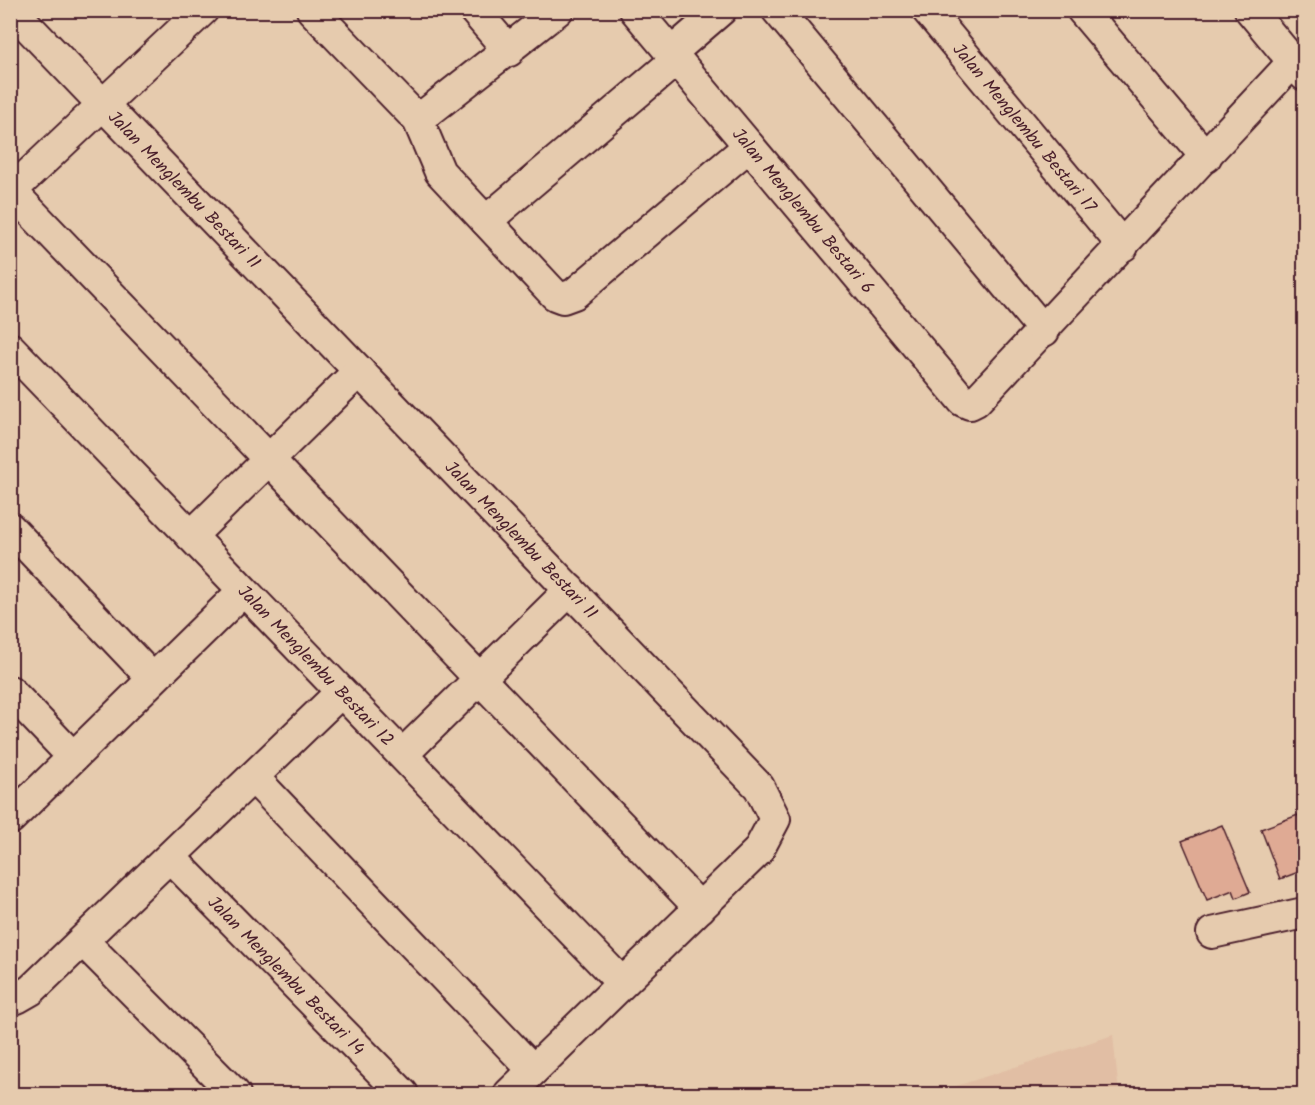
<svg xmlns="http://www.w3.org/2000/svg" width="1315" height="1105" font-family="Kalam,sans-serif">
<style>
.built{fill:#e1bea4}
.building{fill:#dfaa94;stroke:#4a1f2b;stroke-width:1.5}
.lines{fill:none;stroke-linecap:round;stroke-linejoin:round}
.minor-casing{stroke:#4a1f2b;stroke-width:34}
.minor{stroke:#e6cbae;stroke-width:30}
.labels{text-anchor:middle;stroke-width:4.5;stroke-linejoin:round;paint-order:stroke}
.street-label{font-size:18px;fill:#4a1f2b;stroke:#e6cbae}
</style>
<rect width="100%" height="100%" fill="#e6cbae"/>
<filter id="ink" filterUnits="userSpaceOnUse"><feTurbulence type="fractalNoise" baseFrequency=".0167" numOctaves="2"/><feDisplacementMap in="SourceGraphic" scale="12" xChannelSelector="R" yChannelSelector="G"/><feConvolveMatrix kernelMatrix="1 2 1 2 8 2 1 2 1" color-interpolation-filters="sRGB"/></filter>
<g filter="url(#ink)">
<polygon class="built" points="1113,1035 1119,1094 932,1094"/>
<g class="building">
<polygon points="1298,815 1304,831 1304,870 1280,879 1261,829"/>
<polygon points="1222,825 1250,892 1236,898 1233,890 1207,900 1182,841"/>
</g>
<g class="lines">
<defs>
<g id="minor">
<path id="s1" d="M 12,10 L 759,787 L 775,819 L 758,851 L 509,1094"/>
<polyline points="312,10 418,120 440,172 555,295 563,298 574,294 749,146"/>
<polyline points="474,10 509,51"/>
<path id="s2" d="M 635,10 L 963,401 L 970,404 L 976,401 L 1293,62"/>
<polyline points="777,10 1044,331"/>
<path id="s3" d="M 927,10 L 1123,246"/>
<polyline points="1082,10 1206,157"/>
<polyline points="1250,10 1304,75"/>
<polyline points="671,53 721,10"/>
<polyline points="418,120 558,10"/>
<polyline points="11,191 700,908"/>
<polyline points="10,192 203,10"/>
<polyline points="486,221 677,59"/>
<path id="s4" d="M 10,348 L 622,983"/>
<polyline points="10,528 152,678"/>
<polyline points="191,536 359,371"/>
<polyline points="10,691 73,757"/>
<polyline points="403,754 570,590"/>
<polyline points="253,777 533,1070"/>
<polyline points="10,819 243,591"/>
<path id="s5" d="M 170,857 L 403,1094"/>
<polyline points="1212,933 1304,913"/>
<polyline points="83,941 235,1094"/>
<polyline points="10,996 17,998 31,990 340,693"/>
</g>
</defs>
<use href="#minor" class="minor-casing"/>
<use href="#minor" class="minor"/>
</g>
</g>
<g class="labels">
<g class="street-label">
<text dy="6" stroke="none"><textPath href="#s3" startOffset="153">Jalan Menglembu Bestari 17</textPath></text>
<text dy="6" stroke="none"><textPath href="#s1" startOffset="249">Jalan Menglembu Bestari 11</textPath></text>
<text dy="6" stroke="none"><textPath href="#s2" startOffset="262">Jalan Menglembu Bestari 6</textPath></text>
<text dy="6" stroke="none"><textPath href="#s1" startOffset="735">Jalan Menglembu Bestari 11</textPath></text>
<text dy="6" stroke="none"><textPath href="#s4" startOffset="441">Jalan Menglembu Bestari 12</textPath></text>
<text dy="6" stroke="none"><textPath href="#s5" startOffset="166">Jalan Menglembu Bestari 14</textPath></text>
</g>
</g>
<rect width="1315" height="1105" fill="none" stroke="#e6cbae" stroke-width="36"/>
<rect x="18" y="18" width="1279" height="1069" fill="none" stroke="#4a1f2b" stroke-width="2" filter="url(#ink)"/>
</svg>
